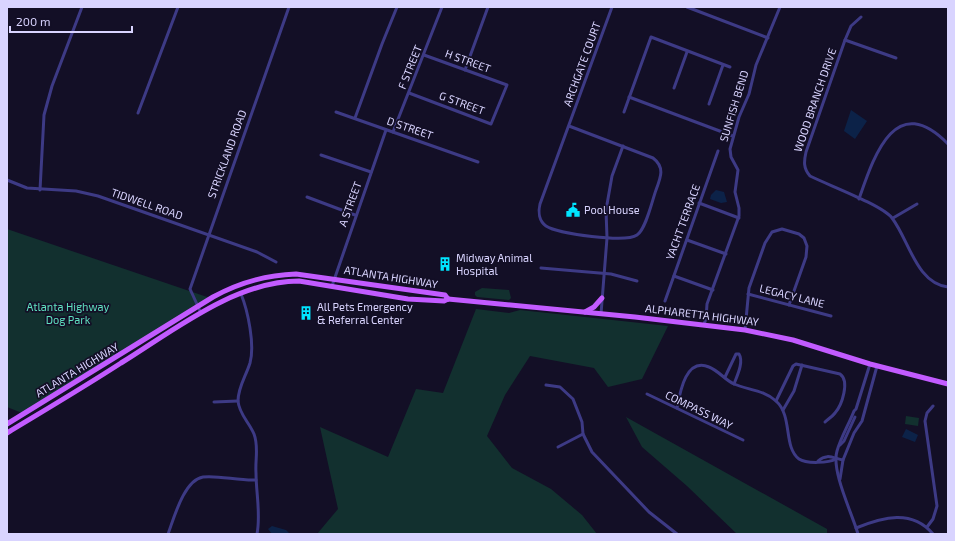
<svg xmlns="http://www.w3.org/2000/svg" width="955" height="541" font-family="'Exo 2',sans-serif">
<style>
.green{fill:#12302f}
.water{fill:#0c2248}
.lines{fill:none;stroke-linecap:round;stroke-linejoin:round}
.street{stroke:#3d3a85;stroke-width:3}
.primary{stroke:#c25bff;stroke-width:5}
.labels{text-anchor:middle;stroke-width:3.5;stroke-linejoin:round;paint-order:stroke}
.street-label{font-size:11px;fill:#d9d4ff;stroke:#130f26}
.poi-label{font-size:11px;fill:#d9d4ff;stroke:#130f26;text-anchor:start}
.park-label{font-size:11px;fill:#5fe0c0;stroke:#130f26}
</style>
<rect width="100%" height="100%" fill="#130f26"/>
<g class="green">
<polygon points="7,229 210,298 22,413 7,407"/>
<polygon points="482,288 509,290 511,298 509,300 477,297 475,295 475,292"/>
<polygon points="476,309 509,313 520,310 668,326 642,379 608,387 594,368 530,356 505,395 487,436 512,468 551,489 582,515 597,534 317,534 338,509 320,427 388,457 416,389 443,393"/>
<polygon points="906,416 919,418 918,426 905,424"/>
<polygon points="626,417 827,529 827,534 737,534 687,486 642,447"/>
</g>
<g class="water">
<polygon points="851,110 867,121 855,139 844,131"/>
<polygon points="716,190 724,192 727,202 721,203 710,199 711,195"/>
<polygon points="906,429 918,435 915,442 902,437"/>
<polygon points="272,526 286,530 290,534 272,534 268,529"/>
</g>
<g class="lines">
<g class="street">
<polyline points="687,7 768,38"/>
<path d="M 861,17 L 851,26 L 845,40 L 806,152 C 804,161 803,168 810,176 C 828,185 882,205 892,218 C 909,240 916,283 948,287"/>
<polyline points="845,40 896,58"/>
<polyline points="465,70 488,7"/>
<polyline points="674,88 687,52"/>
<polyline points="409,93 491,124 507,85 424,55"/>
<polyline points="629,97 733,136"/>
<polyline points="709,104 723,65"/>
<polyline points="336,112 478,162"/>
<polyline points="624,112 651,37 730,67"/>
<polyline points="138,113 178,7"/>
<polyline points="355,118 382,44 397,7"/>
<path d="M 569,126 L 653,158 C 665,167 661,177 656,190 C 652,201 646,229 637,235 C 626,243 558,234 546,226 C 539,221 538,212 540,204 L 612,7"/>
<polyline points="393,132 442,7"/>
<polyline points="321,155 371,172"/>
<polyline points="7,180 27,188 76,191 98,196 257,252 276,262"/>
<polyline points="40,190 44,115 52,86 82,7"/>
<polyline points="307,197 355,215"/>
<path d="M 859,199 C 874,156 895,90 948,144"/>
<polyline points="699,203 739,218"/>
<polyline points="893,218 917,204"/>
<polyline points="687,240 726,254"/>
<polyline points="541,268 611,274 637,281"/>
<polyline points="674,276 713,290"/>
<polyline points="332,286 386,130"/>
<path d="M 241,294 C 248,311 255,345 250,363 C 246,376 238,387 238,401 C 239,414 249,422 254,434 C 259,447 255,459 256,473 C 256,493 261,514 257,534"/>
<polyline points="748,294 831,316"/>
<polyline points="665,301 718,151"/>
<polyline points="201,313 190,289 289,7"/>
<polyline points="601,314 607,238 606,210 612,176 623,146"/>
<polyline points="704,324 706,319 707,304 739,216 739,208 735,192 738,170 731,157 730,149 739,117 749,94 756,65 780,7"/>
<polyline points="745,330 749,288 765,243 772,232 782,229 799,234 804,238 807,246 806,257 789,305"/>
<path d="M 725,377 L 736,354 L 739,354 C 744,362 737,376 734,384"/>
<polyline points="546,385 560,387 573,399 582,422 583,434 592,452 649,512 677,534"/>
<polyline points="647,394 743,440"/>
<path d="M 776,401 L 793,366 L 796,364 L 840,374 C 850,381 842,405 835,413 C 832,417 828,419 825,422"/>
<polyline points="214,402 238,401"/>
<path d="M 677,408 C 680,392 686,357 709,367 C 719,371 725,380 734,384 C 748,390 764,390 776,401 C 793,416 783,447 799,459 C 806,464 829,463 836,459"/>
<polyline points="783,410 794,391 802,365"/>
<polyline points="840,445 844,441 855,417"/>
<polyline points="558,447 583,434"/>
<path d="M 818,461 C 827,453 833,458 843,460"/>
<polyline points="840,479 843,460 854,433 862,421 877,366"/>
<polyline points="927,527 933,519 937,506 925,421 927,413 933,406"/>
<path d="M 856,528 C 883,517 912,509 933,534"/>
<path d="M 168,534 C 174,518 184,480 203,477 C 218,475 239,481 256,480"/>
<path d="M 858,534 C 852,513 831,471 837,451 C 841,437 849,424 854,411 L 856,409 L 870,364"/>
</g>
<g class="primary">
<polyline points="448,299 635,317 745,330 793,340 870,364 948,384"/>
<polyline points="585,312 594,307 602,298"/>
<path d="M 7,424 L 213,297 C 240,282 266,275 296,274 L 445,295 L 448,299"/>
<path d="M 7,433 C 45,410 84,387 121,363 C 173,331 235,281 299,281 L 408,299 L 444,301 L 448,299"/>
</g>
</g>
<defs>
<symbol id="civic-bare" viewBox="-9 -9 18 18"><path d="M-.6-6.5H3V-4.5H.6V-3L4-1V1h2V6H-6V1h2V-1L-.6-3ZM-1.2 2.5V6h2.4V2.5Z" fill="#00e5ff" stroke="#130f26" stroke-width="2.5" paint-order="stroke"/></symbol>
<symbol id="building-bare" viewBox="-9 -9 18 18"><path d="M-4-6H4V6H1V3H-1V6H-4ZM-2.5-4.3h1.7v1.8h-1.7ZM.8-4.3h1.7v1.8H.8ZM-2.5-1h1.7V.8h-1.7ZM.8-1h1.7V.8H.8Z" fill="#00e5ff" stroke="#130f26" stroke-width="2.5" paint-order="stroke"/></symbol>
</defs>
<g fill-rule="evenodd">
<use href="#civic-bare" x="563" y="200" width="20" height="20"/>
<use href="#building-bare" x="435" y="254" width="20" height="20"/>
<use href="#building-bare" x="296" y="303" width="20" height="20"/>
</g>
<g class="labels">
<g class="street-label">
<text transform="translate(468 61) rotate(20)" y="4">H STREET</text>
<text transform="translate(582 64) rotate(-70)" y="4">ARCHGATE COURT</text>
<text transform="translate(410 67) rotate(-68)" y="4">F STREET</text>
<text transform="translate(815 100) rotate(-71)" y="4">WOOD BRANCH DRIVE</text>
<text transform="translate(462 103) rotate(20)" y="4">G STREET</text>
<text transform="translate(734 106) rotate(-73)" y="4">SUNFISH BEND</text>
<text transform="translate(410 128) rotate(19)" y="4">D STREET</text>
<text transform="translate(227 154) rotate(-70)" y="4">STRICKLAND ROAD</text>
<text transform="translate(147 204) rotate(19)" y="4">TIDWELL ROAD</text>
<text transform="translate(350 204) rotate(-70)" y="4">A STREET</text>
<text transform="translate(683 222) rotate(-70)" y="4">YACHT TERRACE</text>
<text transform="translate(391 277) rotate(9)" y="4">ATLANTA HIGHWAY</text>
<text transform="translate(792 296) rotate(14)" y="4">LEGACY LANE</text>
<text transform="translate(702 315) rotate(7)" y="4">ALPHARETTA HIGHWAY</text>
<text transform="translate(77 370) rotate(-31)" y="4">ATLANTA HIGHWAY</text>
<text transform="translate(699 410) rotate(26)" y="4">COMPASS WAY</text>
</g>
<g class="poi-label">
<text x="584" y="214">Pool House</text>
<text x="456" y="262">Midway Animal<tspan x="456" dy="13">Hospital</tspan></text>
<text x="317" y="311">All Pets Emergency<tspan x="317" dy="13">&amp; Referral Center</tspan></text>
</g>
<g class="park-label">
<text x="68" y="311">Atlanta Highway<tspan x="68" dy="13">Dog Park</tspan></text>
</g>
</g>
<rect width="955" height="541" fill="none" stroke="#d9d4ff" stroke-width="16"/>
<path d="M10 26v6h122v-6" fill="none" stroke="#d9d4ff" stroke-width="2"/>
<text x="16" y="26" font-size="12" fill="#d9d4ff" stroke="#130f26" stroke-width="3" paint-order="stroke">200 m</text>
</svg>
